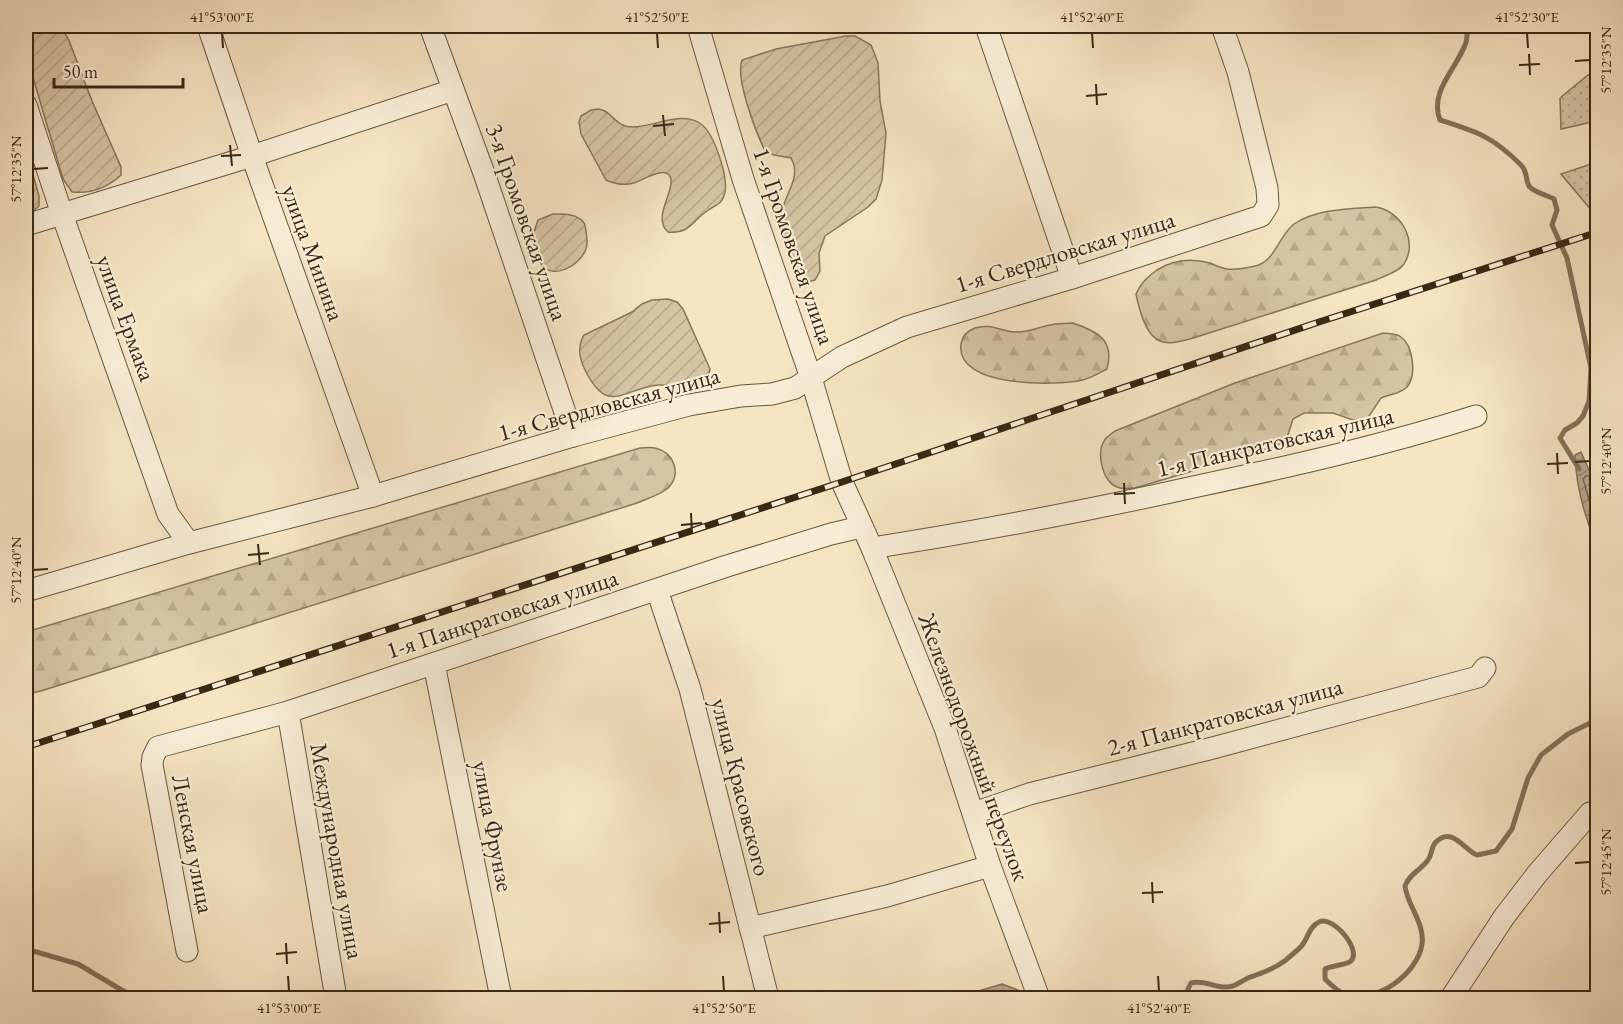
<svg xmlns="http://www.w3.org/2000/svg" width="1623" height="1024" font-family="'EB Garamond',serif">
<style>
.grass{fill:url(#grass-dots);stroke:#88765c;stroke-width:1.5}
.forest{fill:url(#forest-firs);stroke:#88765c;stroke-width:1.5}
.garden{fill:url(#garden-furrows);stroke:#88765c;stroke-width:1.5}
.water{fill:url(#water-waves);stroke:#847259;stroke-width:1.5}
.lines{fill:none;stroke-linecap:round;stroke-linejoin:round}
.shore{stroke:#78664e;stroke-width:1.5}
.stream{stroke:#847259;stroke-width:5}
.minor-casing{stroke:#685740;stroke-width:23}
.minor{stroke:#f9edd7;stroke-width:21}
.rail-casing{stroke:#392814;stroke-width:7}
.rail{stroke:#f9edd7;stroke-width:4.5;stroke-dasharray:14;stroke-linecap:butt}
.ticks{fill:none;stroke:#392814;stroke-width:2}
.labels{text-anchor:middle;stroke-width:4.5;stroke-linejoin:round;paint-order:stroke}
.street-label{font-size:24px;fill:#392814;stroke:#f9edd7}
.neatline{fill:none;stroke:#392814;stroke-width:2}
.ticks-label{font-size:15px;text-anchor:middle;fill:#392814}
</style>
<defs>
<pattern id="grass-dots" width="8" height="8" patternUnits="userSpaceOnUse" patternTransform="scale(1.5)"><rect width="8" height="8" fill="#d6c4a4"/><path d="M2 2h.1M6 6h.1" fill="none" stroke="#b8a88c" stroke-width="1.8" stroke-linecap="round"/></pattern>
<pattern id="forest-firs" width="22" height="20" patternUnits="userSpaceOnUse" patternTransform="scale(1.5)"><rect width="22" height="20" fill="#d6c4a4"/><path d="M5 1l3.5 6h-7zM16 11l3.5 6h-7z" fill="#b8a88c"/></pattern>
<pattern id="garden-furrows" width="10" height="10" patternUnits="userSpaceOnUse" patternTransform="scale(1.5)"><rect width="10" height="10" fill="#d6c4a4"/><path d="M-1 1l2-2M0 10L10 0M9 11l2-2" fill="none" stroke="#b8a88c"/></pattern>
<pattern id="water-waves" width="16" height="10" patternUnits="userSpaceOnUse" patternTransform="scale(1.5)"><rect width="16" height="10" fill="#b6a487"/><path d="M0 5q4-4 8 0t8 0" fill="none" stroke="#95866d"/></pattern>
</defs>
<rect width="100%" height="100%" fill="#f6e4c2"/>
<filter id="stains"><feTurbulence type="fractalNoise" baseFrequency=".00333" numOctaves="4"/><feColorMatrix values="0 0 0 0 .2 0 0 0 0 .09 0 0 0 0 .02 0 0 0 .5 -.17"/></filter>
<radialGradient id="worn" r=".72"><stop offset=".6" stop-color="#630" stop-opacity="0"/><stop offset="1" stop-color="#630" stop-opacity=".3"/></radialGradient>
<g class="grass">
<polygon points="1597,72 1597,121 1561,129 1560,98 1588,75"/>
<polygon points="1597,162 1598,162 1597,217 1561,174"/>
</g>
<g class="forest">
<path d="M 1375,207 C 1400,210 1419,241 1404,264 C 1399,272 1384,276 1376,280 L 1190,339 C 1181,341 1169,345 1160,341 C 1145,335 1139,309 1136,294 C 1141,283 1147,277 1157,270 C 1173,260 1191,258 1210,263 C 1215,265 1221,268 1227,269 C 1235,270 1246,268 1255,266 C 1275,262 1279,235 1294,224 C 1316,209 1349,209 1375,207 Z"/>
<path d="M 1073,323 C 1097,332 1115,339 1107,369 C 1099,373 1091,378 1083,380 C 1056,386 955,388 961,344 C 962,336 967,331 975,328 C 989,323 1001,331 1015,332 C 1028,333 1038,327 1050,325 C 1058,323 1066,324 1073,323 Z"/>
<path d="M 1383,333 C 1389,334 1396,333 1401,337 C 1413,345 1417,376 1407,387 C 1400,394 1390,394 1381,398 L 1367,419 L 1353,420 L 1333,413 L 1304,413 L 1293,419 L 1286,441 L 1274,447 L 1135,488 C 1130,488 1124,489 1120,488 C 1103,484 1096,455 1104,441 C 1106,437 1111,434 1115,431 L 1235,383 Z"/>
<path d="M 640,448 C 645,448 650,447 655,448 C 674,452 682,474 668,488 C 660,495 646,499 637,503 L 41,691 L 26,694 L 26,632 Z"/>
</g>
<g class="garden">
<path d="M 27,26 L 59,26 L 68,38 L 92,101 L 121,167 L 121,175 C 107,188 91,194 72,192 L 63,179 L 26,54 Z"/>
<path d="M 846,36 L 855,36 L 871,45 L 878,63 L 880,101 L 886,133 L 882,180 L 876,199 L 868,207 L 825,236 L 819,253 L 820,271 L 815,280 L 806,282 C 795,272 793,263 789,249 C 785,238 781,229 781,217 C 782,196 803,179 791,158 L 774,155 L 765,151 C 756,132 735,79 742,60 L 776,49 Z"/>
<path d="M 598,109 C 612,110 614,127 633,127 C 654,127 682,110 701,124 C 714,133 728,176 725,192 C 723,204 715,205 707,211 C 692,221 690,234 668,232 C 654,219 669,200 671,184 C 673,160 641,181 634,183 C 624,186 615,184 606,180 L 581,134 L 579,122 L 581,116 L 591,110 Z"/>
<polygon points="26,149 39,196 39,206 26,217"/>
<path d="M 553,214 C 562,214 572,213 580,219 C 585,222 585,225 586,231 C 587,237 588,243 586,249 C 580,265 554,281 541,264 L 533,235 L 538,220 Z"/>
<path d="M 668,299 L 677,302 L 683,309 L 710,369 L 707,382 C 691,392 676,384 658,385 C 622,389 608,416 585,370 C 579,358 577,347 584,335 L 632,312 L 642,304 L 652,300 Z"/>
</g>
<g class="water">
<path d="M 1581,452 L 1589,470 L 1597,470 L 1597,546 C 1585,518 1576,486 1575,455 Z"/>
<polygon points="1002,984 1018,990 1020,998 955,998"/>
</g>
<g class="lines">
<polyline class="shore" points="1598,476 1586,476 1583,479 1598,531"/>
<g class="stream">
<path d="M 1467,26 C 1467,32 1468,39 1465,45 C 1456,69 1429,92 1440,120 C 1477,132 1492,136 1521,165 C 1528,172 1525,179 1529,186 C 1533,192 1547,195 1554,199 L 1557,210 L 1552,225 L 1567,258 L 1591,368 L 1589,401 L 1583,416 L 1577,423 L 1565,430 L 1560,438 L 1579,469"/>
<polyline points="26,949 78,964 135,998"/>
<polyline points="1141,998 1142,998"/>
<path d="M 1179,998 L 1185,995 L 1191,983 C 1202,980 1212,986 1223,987 C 1235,988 1239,982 1248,978 C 1262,973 1274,969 1286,960 C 1291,955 1299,950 1303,944 C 1308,937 1310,926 1319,922 C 1333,915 1362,950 1351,961 C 1347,965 1333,965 1325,969 L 1325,979 C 1331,985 1339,993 1347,995 C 1377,1004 1418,973 1422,944 C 1425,923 1407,905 1405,886 C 1409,874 1421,870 1428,860 C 1432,855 1431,848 1435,843 C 1452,825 1464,850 1477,855 L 1496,851 L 1512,829 L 1528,778 L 1541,755 L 1568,734 L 1598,719"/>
</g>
<defs>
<g id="minor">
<polyline points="208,26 252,156 373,496"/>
<polyline points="430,26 485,176 573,436"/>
<polyline points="698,26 743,179 811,378 842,482 872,548 945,728 990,866 1039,998"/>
<polyline points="986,26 1072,278"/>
<polyline points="26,105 62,214 168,514 189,543"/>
<polyline points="26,225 252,156 453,90"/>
<path d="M 872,548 C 981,531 1090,510 1198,486 C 1292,466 1385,445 1476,416"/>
<polyline points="657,590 690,689 768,998"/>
<polyline points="26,591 189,543 373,496 573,436 689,405 741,396 772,394 795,388 842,357 907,327 1072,278 1261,216 1268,205 1267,188 1238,72 1222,26"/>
<polyline points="434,664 501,998"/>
<polyline points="288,712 336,998"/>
<polyline points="974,813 1029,794 1209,749 1478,677 1485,668"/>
<polyline points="750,928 887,896 990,866"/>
<polyline points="187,951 152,765 153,757 158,747 288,712 727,566 831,534 861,527"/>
<polyline points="1451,998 1504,917 1537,874 1590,813"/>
</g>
</defs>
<use href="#minor" class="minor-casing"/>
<use href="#minor" class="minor"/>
<defs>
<polyline id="rail" points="26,747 842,482 1319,322 1598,232"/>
</defs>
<use href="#rail" class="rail-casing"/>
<use href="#rail" class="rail"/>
</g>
<path class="ticks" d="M 222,33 L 223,48M 657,33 L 658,48M 1092,33 L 1093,48M 1527,33 L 1528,48M 1529,54 L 1530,75M 1575,61 L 1590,60M 1519,65 L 1540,64M 1096,84 L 1097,105M 1086,96 L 1107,94M 663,115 L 665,136M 653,126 L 674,124M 230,145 L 232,166M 221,156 L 241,155M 33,169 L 48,168M 1557,453 L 1558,474M 1575,462 L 1590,461M 1547,464 L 1568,463M 1124,483 L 1125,504M 1114,494 L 1135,493M 691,513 L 692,534M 681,525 L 702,523M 258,544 L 260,565M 248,555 L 269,553M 33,570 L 48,569M 1575,863 L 1590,862M 1152,882 L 1153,903M 1142,893 L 1163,892M 719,912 L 720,933M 709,924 L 730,922M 286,943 L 287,964M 276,954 L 297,952M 288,976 L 289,991M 723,976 L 724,991M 1158,976 L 1159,991"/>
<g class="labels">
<g class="street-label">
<text transform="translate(527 222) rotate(71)" y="8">3-я Громовская улица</text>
<text transform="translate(794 246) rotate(71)" y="8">1-я Громовская улица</text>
<text transform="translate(1065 252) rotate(-17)" y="8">1-я Свердловская улица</text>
<text transform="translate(313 253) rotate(70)" y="8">улица Минина</text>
<text transform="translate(126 318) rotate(70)" y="8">улица Ермака</text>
<text transform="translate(609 404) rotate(-15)" y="8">1-я Свердловская улица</text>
<text transform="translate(1275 442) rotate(-13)" y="8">1-я Панкратовская улица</text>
<text transform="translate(502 614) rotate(-18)" y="8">1-я Панкратовская улица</text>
<text transform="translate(1225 717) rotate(-15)" y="8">2-я Панкратовская улица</text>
<text transform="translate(974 747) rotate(70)" y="8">Железнодорожный переулок</text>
<text transform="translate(741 787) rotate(76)" y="8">улица Красовского</text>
<text transform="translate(493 826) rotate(79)" y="8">улица Фрунзе</text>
<text transform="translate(193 844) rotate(79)" y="8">Ленская улица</text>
<text transform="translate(337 851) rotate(80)" y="8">Международная улица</text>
</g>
</g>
<rect width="1623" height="1024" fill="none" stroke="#f6e4c2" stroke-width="66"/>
<path d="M54 78v9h129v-9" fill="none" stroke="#392814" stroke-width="3"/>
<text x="63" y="78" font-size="18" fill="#392814" stroke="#f9edd7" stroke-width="4.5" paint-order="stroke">50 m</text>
<rect x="33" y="33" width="1557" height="958" class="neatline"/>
<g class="ticks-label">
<text x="222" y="22">41°53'00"E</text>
<text x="657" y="22">41°52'50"E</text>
<text x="1092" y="22">41°52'40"E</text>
<text x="1527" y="22">41°52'30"E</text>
<text transform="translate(1606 60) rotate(-90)" y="5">57°12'35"N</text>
<text transform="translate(16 169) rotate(-90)" y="5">57°12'35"N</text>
<text transform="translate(1606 461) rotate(-90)" y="5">57°12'40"N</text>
<text transform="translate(16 570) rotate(-90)" y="5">57°12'40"N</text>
<text transform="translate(1606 862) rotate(-90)" y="5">57°12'45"N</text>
<text x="289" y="1013">41°53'00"E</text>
<text x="724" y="1013">41°52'50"E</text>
<text x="1159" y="1013">41°52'40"E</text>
</g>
<rect width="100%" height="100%" filter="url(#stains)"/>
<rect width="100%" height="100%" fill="url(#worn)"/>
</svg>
